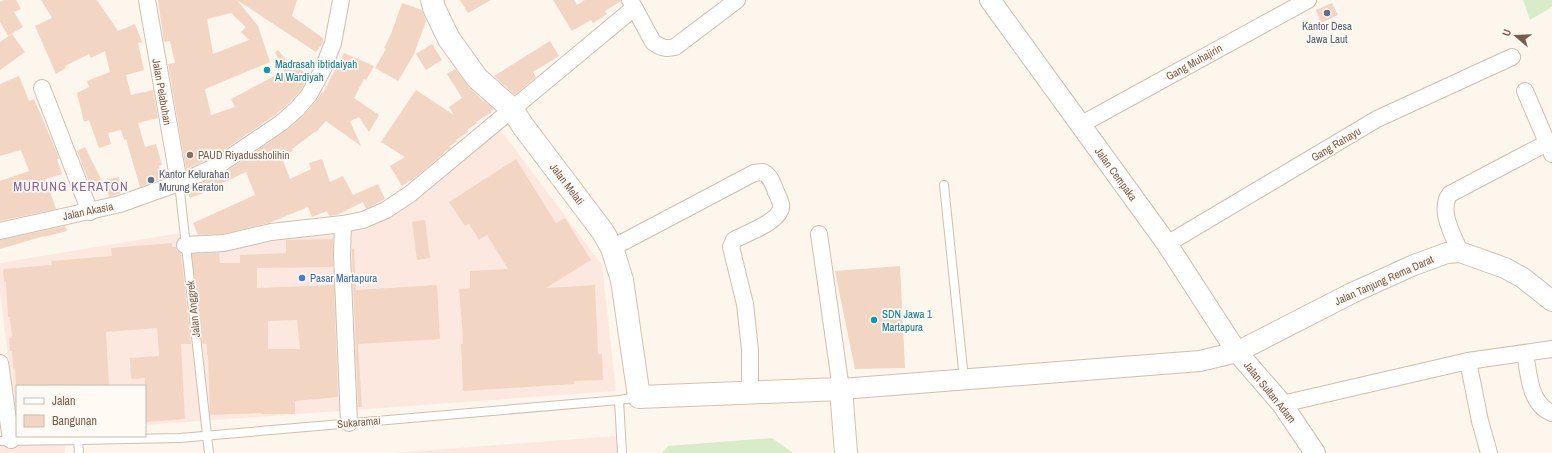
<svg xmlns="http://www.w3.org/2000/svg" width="1552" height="453" font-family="'Archivo Narrow',sans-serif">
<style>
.commercial{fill:#fde8e0}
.green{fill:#d8ecc9}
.building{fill:#f3d5c3;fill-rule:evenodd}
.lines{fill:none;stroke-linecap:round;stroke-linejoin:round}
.service-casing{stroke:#d1beb0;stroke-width:10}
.minor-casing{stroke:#d1beb0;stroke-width:18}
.tertiary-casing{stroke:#d1beb0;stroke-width:22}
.secondary-casing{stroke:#d6c0b0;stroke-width:24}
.service{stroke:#fff;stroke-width:8}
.minor{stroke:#fff;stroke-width:16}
.tertiary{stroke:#fff;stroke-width:20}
.secondary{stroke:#fff;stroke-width:22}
.service-dot{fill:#5c6f8a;stroke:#fffaf3;stroke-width:1.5}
.culture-dot{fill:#0f9aa8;stroke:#fffaf3;stroke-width:1.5}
.education-dot{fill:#8d6e63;stroke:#fffaf3;stroke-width:1.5}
.shop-dot{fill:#3f7fe0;stroke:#fffaf3;stroke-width:1.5}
.labels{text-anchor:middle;stroke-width:3.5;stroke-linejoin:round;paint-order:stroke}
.service-label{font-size:11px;fill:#4e5e75;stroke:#fffaf3}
.street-label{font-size:11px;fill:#7a5c4d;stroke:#fffaf3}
.culture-label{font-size:11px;fill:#0d838f;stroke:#fffaf3;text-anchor:start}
.education-label{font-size:11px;fill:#785e54;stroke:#fffaf3;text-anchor:start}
.shop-label{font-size:11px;fill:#366cbe;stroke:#fffaf3;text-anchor:start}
.quarter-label{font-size:13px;letter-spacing:1px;fill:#846695;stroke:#fffaf3}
</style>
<rect width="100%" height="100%" fill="#fdf6ec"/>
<g class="commercial">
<polygon points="496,128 506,137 602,265 616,391 145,425 145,386 17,386 17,429 0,292 0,263 180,233 183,249 372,227"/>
<polygon points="617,436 617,453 392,453"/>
<polygon points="0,439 64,439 65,453 0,453"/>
</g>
<g class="green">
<polygon points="1523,0 1552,0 1552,7 1530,20"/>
<polygon points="772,438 793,453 662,453 668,446"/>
</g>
<g class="building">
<polygon points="4,0 16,0 21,9 14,12 23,27 8,36 0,22 0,2"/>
<polygon points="41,0 97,0 118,31 135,24 142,42 138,43 144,70 126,75 131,95 153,90 158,118 138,123 145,147 156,144 162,165 159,166 164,178 140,187 126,139 124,140 121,130 108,133 111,144 99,148 89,120 84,122 77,93 89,87 87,81 110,72 105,51 91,58 89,54 65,66 66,68 56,74 35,26 52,18"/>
<path d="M 158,0 L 297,0 L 292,16 L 323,38 L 323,43 L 316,52 L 237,0 L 258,26 L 270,62 L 205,89 L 211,115 L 235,107 L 231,99 L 284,71 L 275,52 L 278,50 L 291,66 L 295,62 L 308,77 L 301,90 L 290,102 L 275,115 L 214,157 L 186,169 L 168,64 L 175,63 L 170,41 L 164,42 ZM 231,13 L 246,27 L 241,32 L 249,40 L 213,54 L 207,19 Z"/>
<polygon points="460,0 491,0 468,13"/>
<polygon points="553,0 574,0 577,5 585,0 621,0 621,1 605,11 607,14 593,23 591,20 572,31"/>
<polygon points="402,3 422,10 426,21 414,54 398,81 375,68 386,49 384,48 391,34"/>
<polygon points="1332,3 1338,15 1321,23 1316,10"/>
<polygon points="12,34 25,52 0,70 0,42"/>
<polygon points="550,41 559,56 533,72 536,77 515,95 494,76"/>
<polygon points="432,44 442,60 426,70 416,54"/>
<polygon points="344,53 374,66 366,80 364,79 354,98 379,115 369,132 359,117 350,121 361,146 326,121 316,132 315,132 292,149 293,151 281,156 290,179 311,169 309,163 322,159 330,182 343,176 353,195 378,184 385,199 366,209 363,202 337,215 329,216 327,211 312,217 308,207 269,223 223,234 198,235 193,223 255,195 246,172 218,185 219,187 190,198 187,190 224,173 287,130 304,115 316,101 322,92 323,93"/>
<polygon points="455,69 469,87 483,101 484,101 494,109 491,111 492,112 476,122 477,123 467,130 468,132 456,140 457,141 450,146 451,148 442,154 442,155 417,176 402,186 390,166 405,157 381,142 416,90 454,115 449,107 462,98 447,74"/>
<polygon points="19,76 29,101 34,99 58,155 59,159 57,159 62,174 46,179 56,209 0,221 0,181 29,171 21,150 0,156 0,84"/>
<polygon points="85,147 100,177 104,187 92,190 77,151"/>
<polygon points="516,159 556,223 565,218 591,260 546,288 595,285 598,354 602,354 603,380 574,381 574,384 463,391 461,344 463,344 462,325 459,289 470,288 470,271 508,269 487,235 479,240 469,224 465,226 449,202"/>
<polygon points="119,177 122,193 109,197 105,180"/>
<polygon points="425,220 430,258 417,260 412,222"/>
<polygon points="65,226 67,231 44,237 44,236 0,249 0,240"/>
<path d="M 333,239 L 333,267 L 257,268 L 257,288 L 334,285 L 338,397 L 295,401 L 295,414 L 261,414 L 261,413 L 210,415 L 208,355 L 207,355 L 207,344 L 202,344 L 192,254 L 219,253 L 220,263 L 240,263 L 240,255 L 286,253 L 286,240 ZM 297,320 L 300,349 L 268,349 L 268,321 Z"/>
<polygon points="172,243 172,247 176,247 177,250 181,254 191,344 181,344 185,419 145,422 145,378 131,379 130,358 159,356 157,328 106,332 109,386 16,386 15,368 13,369 12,351 10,351 9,338 12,338 10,317 8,317 6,282 4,282 3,269 52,265 51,261 112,256 111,248"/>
<polygon points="354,248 356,290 437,285 440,339 358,344 362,407 358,407 352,255 352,249"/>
<polygon points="900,266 905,368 855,369 835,271"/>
</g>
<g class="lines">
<defs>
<g id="service">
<polyline points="179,183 209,453"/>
<polyline points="944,185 964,379"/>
<polyline points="619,400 622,453"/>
<polyline points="78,440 180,438 619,400 638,397"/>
<polyline points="0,441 78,440 79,453"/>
</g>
<g id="minor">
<polyline points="147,0 179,183"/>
<path d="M 630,0 L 653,42 C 661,48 666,49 675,47 L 737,0"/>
<polyline points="42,88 90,212"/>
<polyline points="1525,91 1552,154"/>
<polyline points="1080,125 1308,0"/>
<polyline points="0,231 120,204 179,183 219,165 281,123 297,109 309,95 323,69 333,43 341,0"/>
<polyline points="819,234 841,389"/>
<polyline points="1167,244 1377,119 1512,57"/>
<polyline points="185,245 224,243 271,232 343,224"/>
<path d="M 612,248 L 754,173 L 763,172 C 771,176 773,184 776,192 C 778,196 780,200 781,204 C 784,221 746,233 734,240 L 731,247 L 745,304 L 750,350 L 750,393"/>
<path d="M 1460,252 C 1453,235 1438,210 1450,194 L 1547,143"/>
<path d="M 1525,353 C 1529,374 1529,404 1552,413"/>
<polyline points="1468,361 1552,349"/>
<polyline points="0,363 11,440"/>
<polyline points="1282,404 1468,361 1480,421 1489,453"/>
<polyline points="349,423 342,255 343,224 363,220 386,210 410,194 634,8"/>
</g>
<g id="tertiary">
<polyline points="990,0 1167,244 1237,352 1282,404 1315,453"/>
<polyline points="841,389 1200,361 1237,352 1352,293 1414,265 1447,253 1460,252 1505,268 1523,278 1552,301"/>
</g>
<polyline id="secondary" points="432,0 434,8 449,39 477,78 512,109 523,126 603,232 612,248 622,280 639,397 841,389 846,453"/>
</defs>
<use href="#service" class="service-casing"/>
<use href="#minor" class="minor-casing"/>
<use href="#tertiary" class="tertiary-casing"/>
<use href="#secondary" class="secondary-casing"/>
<use href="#service" class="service"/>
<use href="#minor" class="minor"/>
<use href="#tertiary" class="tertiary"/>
<use href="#secondary" class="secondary"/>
</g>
<g class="service-dot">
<circle cx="1327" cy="13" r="4"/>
<circle cx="151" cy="180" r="4"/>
</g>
<g class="culture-dot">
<circle cx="267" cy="70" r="4"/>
<circle cx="874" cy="320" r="4"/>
</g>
<circle class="education-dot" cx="190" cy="155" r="4"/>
<circle class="shop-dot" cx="302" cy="278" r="4"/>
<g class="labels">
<g class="service-label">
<text x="1327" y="30">Kantor Desa<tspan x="1327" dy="13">Jawa Laut</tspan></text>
<text x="159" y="178" text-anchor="start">Kantor Kelurahan<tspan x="159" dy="13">Murung Keraton</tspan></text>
</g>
<g class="street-label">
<text transform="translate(1194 62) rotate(-29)" y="4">Gang Muhajirin</text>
<text transform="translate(162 92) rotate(80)" y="4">Jalan Pelabuhan</text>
<text transform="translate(1336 144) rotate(-31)" y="4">Gang Rahayu</text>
<text transform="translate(1116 174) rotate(54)" y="4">Jalan Cempaka</text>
<text transform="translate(567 184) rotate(53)" y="4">Jalan Melati</text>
<text transform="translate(88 211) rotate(-12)" y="4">Jalan Akasia</text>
<text transform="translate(1384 280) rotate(-24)" y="4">Jalan Tanjung Rema Darat</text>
<text transform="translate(193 309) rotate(-96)" y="4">Jalan Anggrek</text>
<text transform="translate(1270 392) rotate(51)" y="4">Jalan Sultan Adam</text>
<text transform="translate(359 422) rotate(-5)" y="4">Sukaramai</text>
</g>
<g class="culture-label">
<text x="275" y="68">Madrasah ibtidaiyah<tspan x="275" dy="13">Al Wardiyah</tspan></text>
<text x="882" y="318">SDN Jawa 1<tspan x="882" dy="13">Martapura</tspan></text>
</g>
<g class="education-label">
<text x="198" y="159">PAUD Riyadussholihin</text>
</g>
<g class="shop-label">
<text x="310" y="282">Pasar Martapura</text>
</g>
<g class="quarter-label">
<text x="71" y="191">MURUNG KERATON</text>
</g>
</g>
<rect x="16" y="385" width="130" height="52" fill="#fffaf3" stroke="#cabbb1"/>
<rect x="24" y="398" width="20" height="6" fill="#ffffff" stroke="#cabbb1"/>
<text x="52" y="405" font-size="12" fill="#7a5c4d">Jalan</text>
<rect x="24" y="415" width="20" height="12" fill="#f3d5c3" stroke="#cabbb1"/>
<text x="52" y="425" font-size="12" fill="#7a5c4d">Bangunan</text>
<g transform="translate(1516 36) rotate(289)" stroke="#fffaf3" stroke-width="3" paint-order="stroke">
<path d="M0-3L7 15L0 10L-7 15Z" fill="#7a5c4d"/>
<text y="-6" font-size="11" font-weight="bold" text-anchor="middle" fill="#7a5c4d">U</text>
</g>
</svg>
